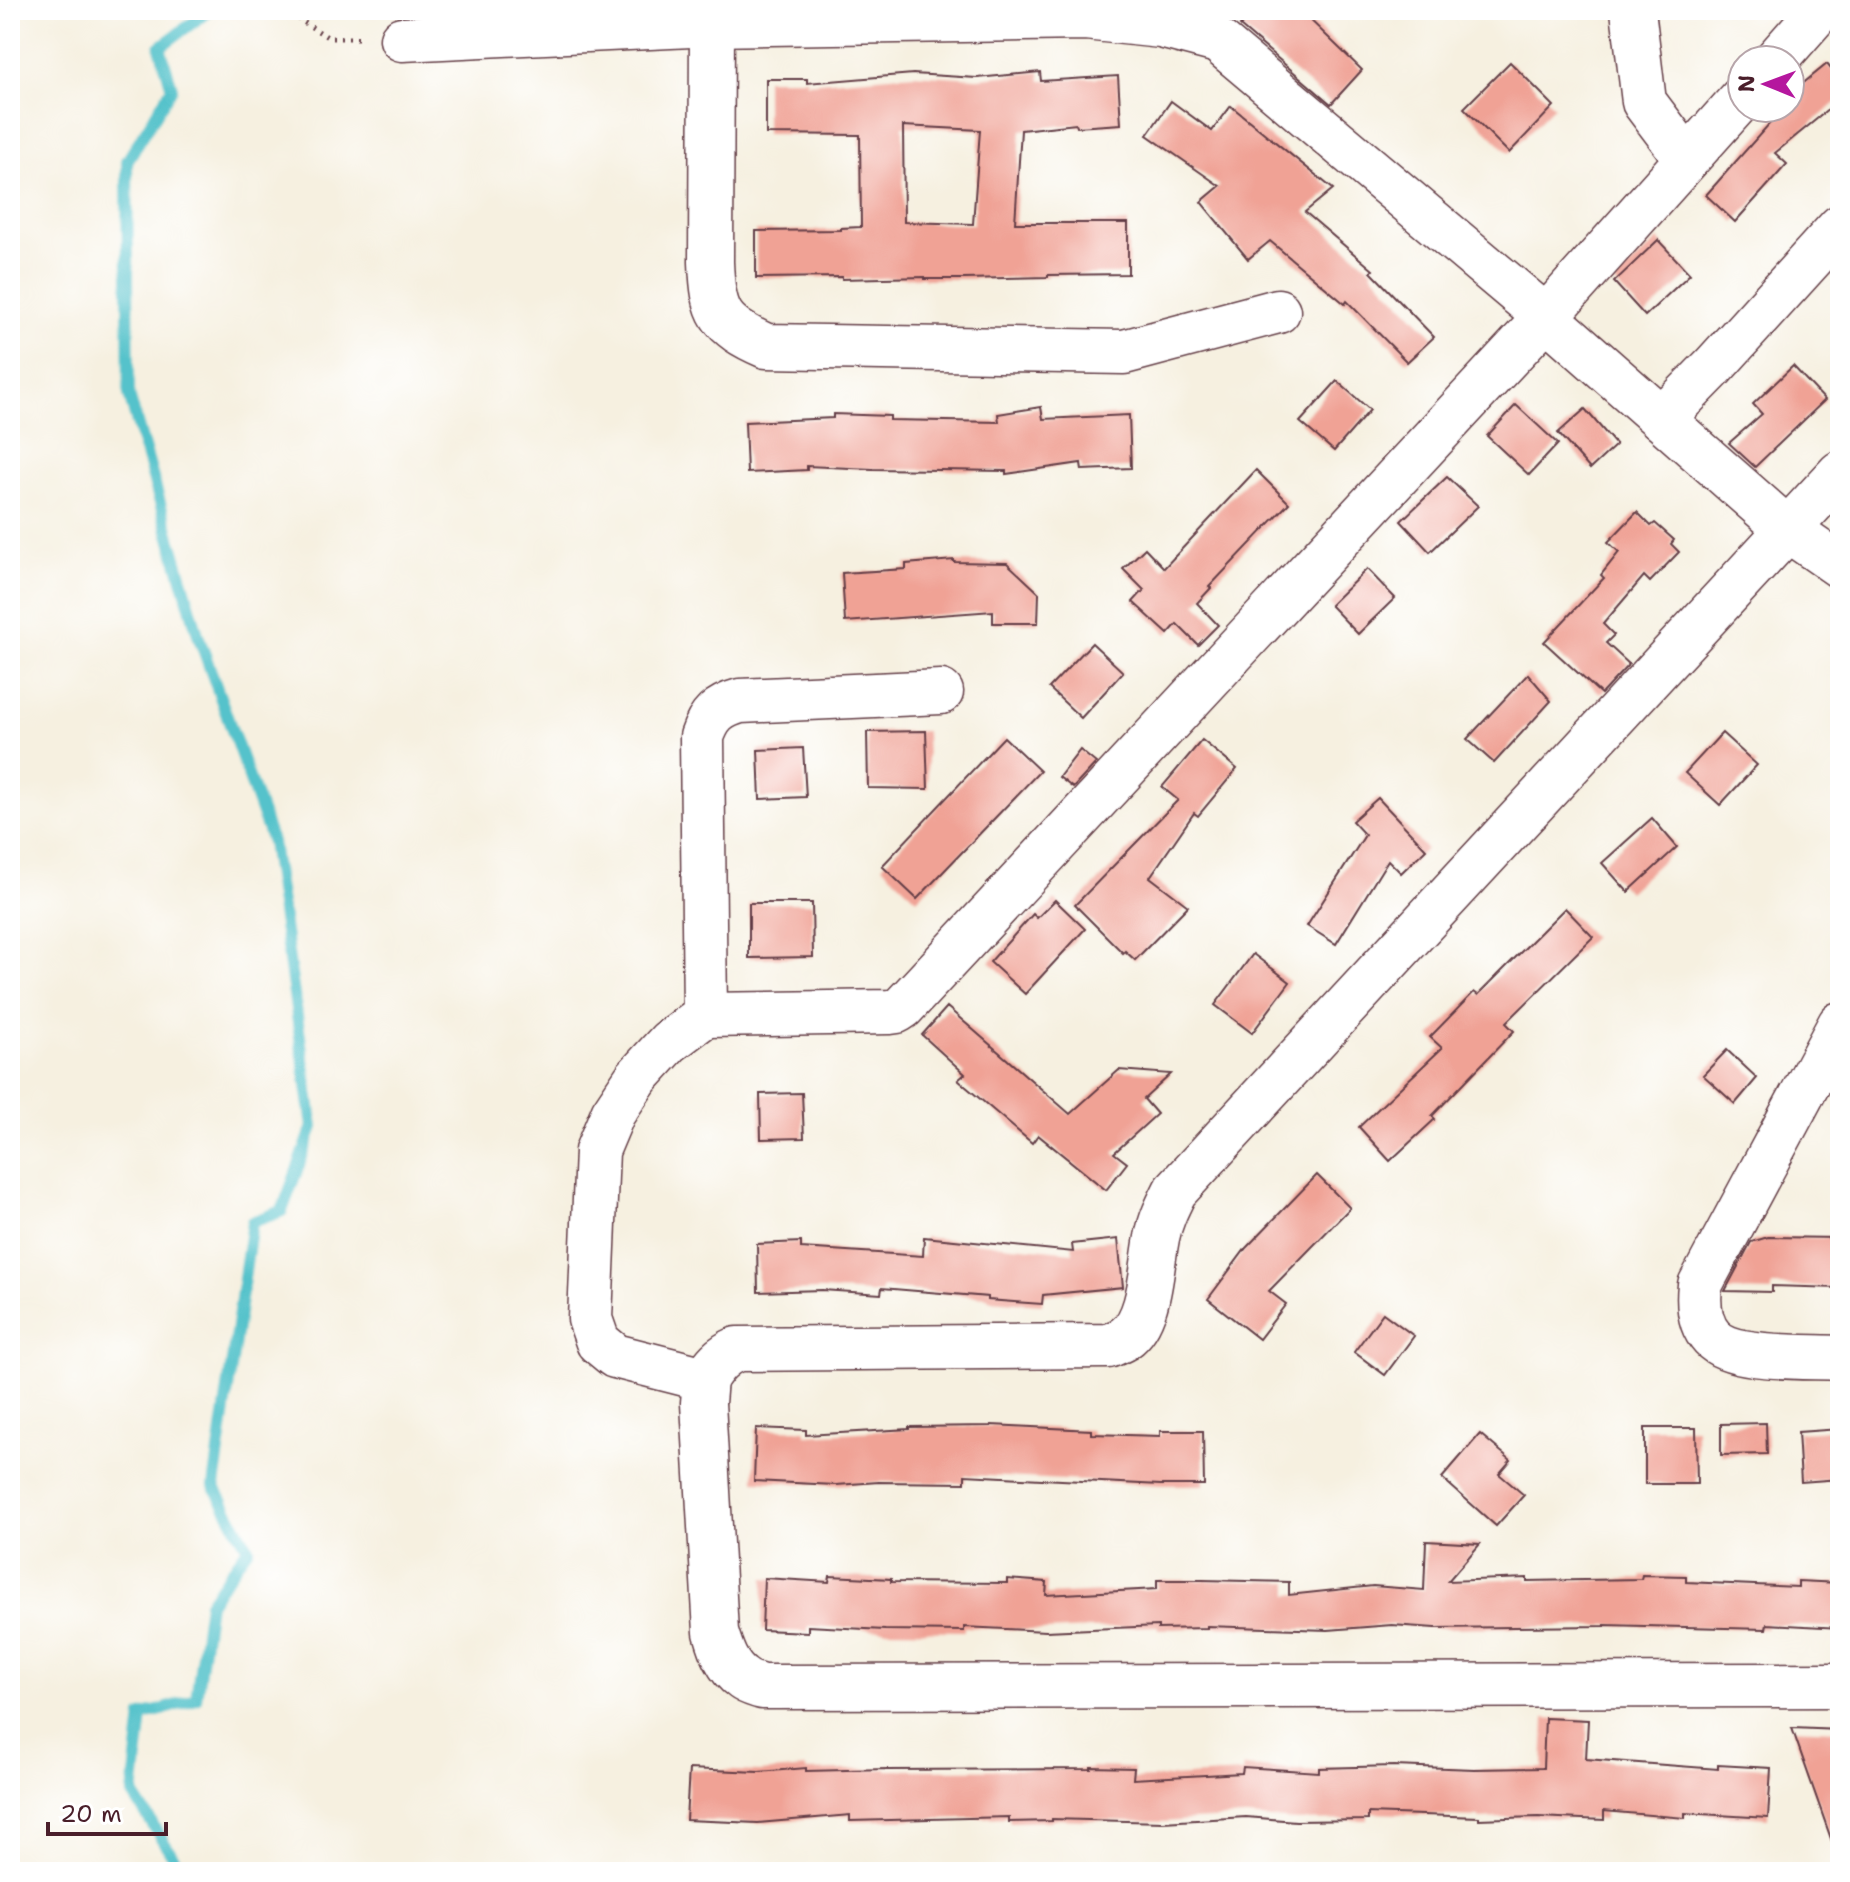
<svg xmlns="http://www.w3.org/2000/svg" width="1850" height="1882" font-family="'Shantell Sans',sans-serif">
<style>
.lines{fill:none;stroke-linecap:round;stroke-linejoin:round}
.stream{stroke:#55c2cb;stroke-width:12}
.building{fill:#f0a295;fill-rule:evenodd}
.minor-casing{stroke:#643e46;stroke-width:47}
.path{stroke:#643e46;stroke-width:5;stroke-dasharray:2 6;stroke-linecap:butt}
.minor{stroke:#fff;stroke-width:44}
</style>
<rect width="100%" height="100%" fill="#fff"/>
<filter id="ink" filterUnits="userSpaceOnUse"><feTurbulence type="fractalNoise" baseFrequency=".0125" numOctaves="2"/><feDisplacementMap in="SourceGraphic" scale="16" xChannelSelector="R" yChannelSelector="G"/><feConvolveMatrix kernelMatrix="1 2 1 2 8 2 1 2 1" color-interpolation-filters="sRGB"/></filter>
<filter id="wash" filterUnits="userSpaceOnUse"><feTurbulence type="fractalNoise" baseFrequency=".006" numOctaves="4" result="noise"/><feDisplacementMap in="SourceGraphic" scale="32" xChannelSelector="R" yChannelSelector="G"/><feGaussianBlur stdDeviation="1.8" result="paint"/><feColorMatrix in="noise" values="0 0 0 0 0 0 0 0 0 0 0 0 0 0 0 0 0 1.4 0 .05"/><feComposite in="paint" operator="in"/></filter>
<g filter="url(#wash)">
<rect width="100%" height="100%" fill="#f6f0e0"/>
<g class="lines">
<polyline class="stream" points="183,1872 133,1794 142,1716 196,1699 209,1603 248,1548 214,1486 252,1222 282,1211 313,1127 272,842 199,638 129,395 127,161 172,88 160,47 210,10"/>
</g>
<g id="blocks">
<g class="building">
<polygon points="1255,10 1300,10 1362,70 1331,104 1240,26"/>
<polygon points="1510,62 1554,106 1509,153 1464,108"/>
<polygon points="1827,64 1840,80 1840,100 1775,153 1787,164 1735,222 1706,195 1779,113 1775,108 1790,108 1790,94"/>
<path d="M 1040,72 L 1041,81 L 1118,76 L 1121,124 L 1077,127 L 1076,124 L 1021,130 L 1015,223 L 1128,223 L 1128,274 L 1048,275 L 1048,277 L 964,279 L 924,279 L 924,277 L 842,279 L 842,277 L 756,278 L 756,231 L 841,230 L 841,228 L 861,227 L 860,135 L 766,134 L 766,79 L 807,79 L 807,83 L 913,74 L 977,78 ZM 903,126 L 980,130 L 973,224 L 904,222 Z"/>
<polygon points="1171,101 1212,131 1231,106 1333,189 1305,212 1373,270 1371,272 1434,337 1407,362 1347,301 1345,304 1270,241 1248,259 1201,202 1220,186 1147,135"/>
<polygon points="1658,240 1690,274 1645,316 1614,282"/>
<polygon points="1793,366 1825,400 1755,467 1729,443 1762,414 1753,404"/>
<polygon points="1337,381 1370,410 1334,451 1300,422"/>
<polygon points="1516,405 1558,444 1529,475 1487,436"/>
<polygon points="1041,407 1043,419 1129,415 1131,468 1082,470 1081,463 1006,474 1006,471 873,469 807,466 807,470 747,473 745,422 833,418 833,414 890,416 890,420 999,422 998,414"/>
<polygon points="1585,409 1616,445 1590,469 1558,433"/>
<polygon points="1256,470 1289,503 1209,587 1211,588 1197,603 1218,625 1198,645 1177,624 1168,634 1133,602 1144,590 1123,569 1145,548 1164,568"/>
<polygon points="1447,477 1478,506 1430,552 1401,521"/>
<polygon points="1637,512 1651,526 1655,523 1674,540 1671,544 1679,552 1650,582 1644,576 1603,624 1614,635 1606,643 1629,664 1601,694 1544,642 1604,578 1601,575 1619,552 1608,542"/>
<polygon points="954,560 954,562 1007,563 1039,593 1038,623 993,623 993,611 845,622 842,573 906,569 906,564"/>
<polygon points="1367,569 1395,598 1358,634 1330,605"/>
<polygon points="1092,643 1123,672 1081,718 1049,688"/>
<polygon points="1528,674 1551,701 1494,763 1467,739"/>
<polygon points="926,731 928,789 868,788 867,732"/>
<polygon points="1722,733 1757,765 1720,805 1685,773"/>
<polygon points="1004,737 1040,771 917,899 882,866"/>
<polygon points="1202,740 1237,769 1198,816 1194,813 1150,877 1188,906 1135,960 1125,951 1123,953 1075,905 1178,800 1162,787"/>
<polygon points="803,748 806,797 760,799 758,750"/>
<polygon points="1080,750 1096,763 1073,788 1059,777"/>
<polygon points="1378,798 1426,849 1401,873 1388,860 1336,944 1307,926 1365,835 1352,821"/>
<polygon points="1652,818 1677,847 1628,892 1602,863"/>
<polygon points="1055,900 1085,929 1025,994 990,962 1033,914 1037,918"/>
<polygon points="749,903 812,903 813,957 749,958"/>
<polygon points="1565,908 1593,937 1506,1023 1514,1031 1432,1116 1435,1119 1390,1161 1359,1127 1442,1048 1430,1037 1474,992 1478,995"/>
<polygon points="1253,954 1290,982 1252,1033 1215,1005"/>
<polygon points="947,1007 1070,1114 1119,1070 1171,1074 1144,1099 1157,1114 1114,1153 1127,1163 1106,1190 1038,1135 1032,1143 958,1080 965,1074 922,1035"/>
<polygon points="1727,1050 1757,1078 1735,1104 1703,1075"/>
<polygon points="802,1093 804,1138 761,1139 760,1094"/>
<polygon points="1317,1175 1350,1208 1269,1291 1286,1304 1259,1339 1208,1299 1246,1248"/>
<polygon points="924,1237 1073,1252 1072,1244 1118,1239 1123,1287 1043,1295 1042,1304 988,1300 988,1297 882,1288 881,1294 822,1290 758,1292 757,1244 801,1242 801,1248 923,1256"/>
<polygon points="1768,1237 1840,1238 1840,1288 1772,1286 1772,1292 1725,1291 1751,1242"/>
<polygon points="1383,1313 1414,1336 1385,1375 1354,1352"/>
<polygon points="1766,1423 1767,1454 1721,1455 1721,1424"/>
<polygon points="991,1425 1091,1430 1091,1434 1160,1436 1160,1431 1203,1431 1204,1485 1161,1485 965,1475 965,1483 879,1482 836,1485 754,1481 756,1428 806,1430 806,1435 909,1429 909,1427 991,1426"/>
<polygon points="1645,1428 1696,1428 1697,1484 1645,1484"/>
<polygon points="1840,1429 1840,1479 1801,1482 1798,1432"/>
<polygon points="1480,1434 1511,1460 1499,1474 1524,1495 1496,1526 1442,1478"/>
<polygon points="1426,1541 1480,1544 1448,1581 1527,1578 1527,1581 1641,1579 1642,1575 1686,1576 1686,1582 1798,1587 1798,1581 1840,1583 1840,1628 1767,1624 1766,1629 1605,1625 1605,1626 1435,1628 1392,1625 1328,1630 1207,1626 1207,1628 1158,1629 1158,1626 1046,1631 964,1627 964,1631 885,1630 808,1626 808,1632 762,1630 764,1578 829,1582 830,1576 891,1579 891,1582 1007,1583 1007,1579 1047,1582 1046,1595 1157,1589 1157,1580 1202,1580 1289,1582 1289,1595 1373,1586 1424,1590"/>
<polygon points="1545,1718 1588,1720 1586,1759 1718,1769 1718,1765 1771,1768 1768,1818 1685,1813 1685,1818 1604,1811 1604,1820 1538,1817 1479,1819 1479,1817 1368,1813 1368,1820 1296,1821 1246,1817 1163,1822 1052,1819 1052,1821 1009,1822 1009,1817 850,1821 850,1815 758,1823 686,1820 689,1769 759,1772 806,1768 806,1771 887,1769 887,1770 1091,1769 1091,1767 1134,1768 1133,1779 1242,1773 1243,1767 1319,1772 1319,1768 1394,1766 1474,1769 1543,1768"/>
<polygon points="1792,1728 1840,1730 1840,1849 1835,1850"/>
</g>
</g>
</g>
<g filter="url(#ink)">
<use href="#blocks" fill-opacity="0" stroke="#643e46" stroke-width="2"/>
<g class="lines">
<defs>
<g id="minor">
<polyline points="1633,10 1644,102 1687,159"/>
<path d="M 712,24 L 711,262 C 713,313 719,325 766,346 L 1124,352 L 1278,311"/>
<polyline points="402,39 712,24 1085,18 1161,26 1218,41 1546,317 1788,530 1840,566"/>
<polyline points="1776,60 1820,10"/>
<polyline points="1662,419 1712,368 1840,227"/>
<path d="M 941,692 L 740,701 C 718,707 709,716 702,737 L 705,1015 L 669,1042 L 637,1077 L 613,1113 L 597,1151 L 590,1319 L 598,1342 L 615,1356 L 705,1379 L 703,1403 L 716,1632 C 721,1649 727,1668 743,1679 C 748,1683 756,1685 762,1687 L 1840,1685"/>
<polyline points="705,1015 890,1012 897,1011 903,1007 1546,317 1742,98"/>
<path d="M 1840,1024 L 1700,1285 C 1698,1303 1699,1324 1712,1338 C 1733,1361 1809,1356 1840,1358"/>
<path d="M 705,1379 C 714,1365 721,1356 737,1349 L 1108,1346 C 1113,1344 1120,1341 1125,1338 C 1151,1320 1151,1267 1157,1238 C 1160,1221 1167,1207 1175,1191 L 1840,473"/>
</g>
</defs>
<use href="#minor" class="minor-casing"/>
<polyline class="path" points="284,10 329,38 361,38"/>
<use href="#minor" class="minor"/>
</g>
</g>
<rect width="1850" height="1882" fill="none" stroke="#fff" stroke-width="40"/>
<g transform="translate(1766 84) rotate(271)"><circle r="38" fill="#ffffff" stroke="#b7a5aa" stroke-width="2"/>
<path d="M0-6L14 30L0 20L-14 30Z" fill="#b5179e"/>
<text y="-12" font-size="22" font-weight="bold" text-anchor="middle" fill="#4a1f2b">N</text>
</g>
<path d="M48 1822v12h118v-12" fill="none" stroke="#4a1f2b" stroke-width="4"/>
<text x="60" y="1822" font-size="24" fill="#4a1f2b" stroke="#ffffff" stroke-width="6" paint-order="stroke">20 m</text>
</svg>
